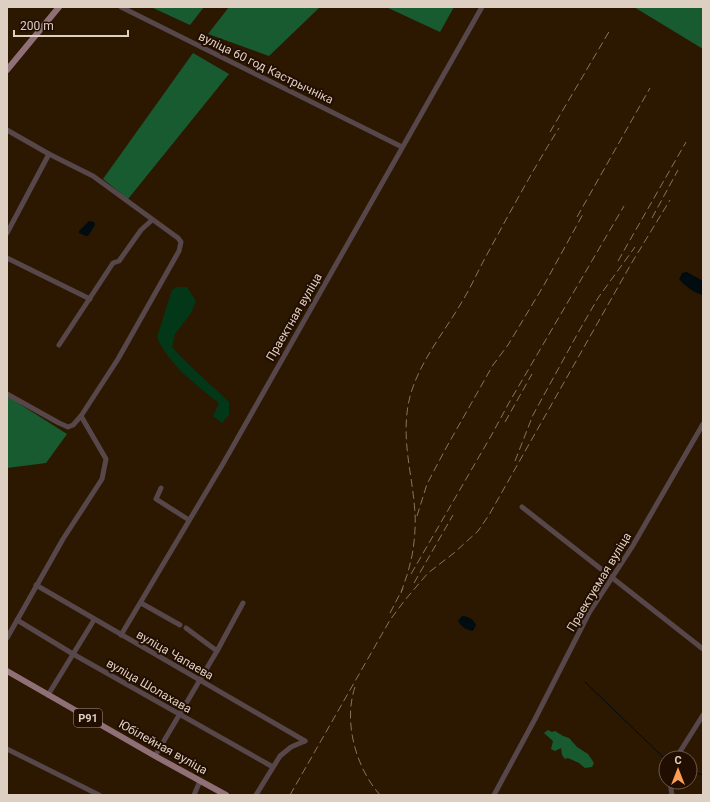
<svg xmlns="http://www.w3.org/2000/svg" width="710" height="802" font-family="Roboto,sans-serif">
<style>
.green{fill:#023818}
.forest{fill:#195b31}
.water{fill:#000c10}
.lines{fill:none;stroke-linecap:round;stroke-linejoin:round}
.stream{stroke:#000c10;stroke-width:1}
.minor{stroke:#57474a;stroke-width:5}
.major{stroke:#907077;stroke-width:6}
.rail{stroke:#857462;stroke-width:1;stroke-dasharray:8 4;stroke-linecap:butt}
.labels{text-anchor:middle;stroke-width:4;stroke-linejoin:round;paint-order:stroke}
.shield{fill:#220e00;stroke:#a59587;stroke-width:1}
.shield-label{font-size:11px;font-weight:bold;fill:#ddcfc1}
.street-label{font-size:12px;fill:#ddcfc1;stroke:#220e00}
</style>
<rect width="100%" height="100%" fill="#2c1801"/>
<path class="green" d="M 177,287 L 187,287 L 196,301 L 191,313 L 175,334 L 172,347 L 184,360 L 229,402 L 229,415 L 222,423 L 213,416 L 219,403 C 196,385 169,365 157,337 L 172,290 Z"/>
<g class="forest">
<polygon points="151,7 204,7 190,25"/>
<polygon points="229,7 320,7 269,56 208,34"/>
<polygon points="386,7 454,7 440,32"/>
<polygon points="634,7 703,7 703,49"/>
<polygon points="193,53 229,74 128,199 103,179"/>
<polygon points="7,396 67,434 46,463 7,468"/>
<polygon points="548,730 552,732 555,731 563,736 569,738 577,747 588,754 594,763 592,767 585,768 579,763 568,758 565,759 562,755 561,748 555,751 551,749 553,741 544,733"/>
</g>
<g class="water">
<polygon points="89,221 94,222 95,225 88,236 86,236 79,233 79,231"/>
<path d="M 687,272 L 703,281 L 703,295 C 694,293 685,286 679,279 L 682,273 Z"/>
<path d="M 462,616 C 468,616 473,619 476,625 L 473,631 C 466,630 462,627 458,621 Z"/>
</g>
<g class="lines">
<g class="stream">
<polyline points="585,682 666,760"/>
<polyline points="690,771 703,775"/>
</g>
<g class="minor">
<polyline points="121,7 402,147"/>
<polyline points="7,130 49,154 93,176 178,238 181,242 179,251 118,359 81,416 73,425 68,427 59,423 7,394"/>
<polyline points="7,233 49,154"/>
<polyline points="7,258 90,299"/>
<polyline points="59,345 113,263 119,261 141,230 152,220"/>
<polyline points="161,488 156,499 189,520"/>
<polyline points="522,507 703,649"/>
<polyline points="36,585 305,741"/>
<polyline points="141,603 180,625"/>
<polyline points="17,620 73,654 273,767"/>
<polyline points="186,628 217,651"/>
<polyline points="121,635 224,462 482,7"/>
<polyline points="7,638 63,539 102,479 106,459 81,416"/>
<polyline points="48,695 94,620"/>
<polyline points="7,749 99,795"/>
<polyline points="155,756 217,651 243,603"/>
<polyline points="676,758 703,715"/>
<polyline points="670,782 672,795"/>
<polyline points="194,795 200,781"/>
<polyline points="256,795 280,756 291,747 305,741"/>
<polyline points="494,795 535,719 589,613 632,547 703,424"/>
</g>
<g class="major">
<polyline points="7,70 59,7"/>
<polyline points="7,671 155,756 226,795"/>
</g>
<g class="rail">
<polyline points="550,132 610,30"/>
<polyline points="577,217 650,88"/>
<polyline points="652,218 678,170"/>
<polyline points="618,261 686,142"/>
<polyline points="505,422 532,374"/>
<polyline points="515,461 533,415 579,331 598,298 635,247"/>
<polyline points="417,516 427,484 446,448 493,365 508,345 544,285 583,214"/>
<polyline points="411,574 491,436 510,401 624,206"/>
<polyline points="414,583 453,515"/>
<path d="M 401,593 C 404,583 408,574 410,564 C 414,550 416,527 415,513 C 413,479 403,447 407,413 C 411,371 443,335 463,300 C 471,287 477,273 484,260 C 508,216 532,171 559,128"/>
<polyline points="390,613 403,588"/>
<path d="M 355,687 C 343,722 356,768 380,795"/>
<polyline points="290,795 390,620 405,600 428,573 454,553 478,531 489,515 631,264 670,200"/>
</g>
</g>
<g class="labels">
<rect class="shield" x="74" y="709" width="28" height="18" rx="3"/>
<g class="shield-label">
<text x="88" y="722">Р91</text>
</g>
<g class="street-label">
<text transform="translate(266 68) rotate(26)" y="4">вуліца 60 год Кастрычніка</text>
<text transform="translate(294 317) rotate(-60)" y="4">Праектная вуліца</text>
<text transform="translate(599 582) rotate(-59)" y="4">Праектуемая вуліца</text>
<text transform="translate(175 655) rotate(30)" y="4">вуліца Чапаева</text>
<text transform="translate(149 686) rotate(30)" y="4">вуліца Шолахава</text>
<text transform="translate(163 747) rotate(29)" y="4">Юбілейная вуліца</text>
</g>
</g>
<rect width="710" height="802" fill="none" stroke="#ddcfc1" stroke-width="16"/>
<g transform="translate(678 770)"><circle r="19" fill="#220e00" stroke="#6d5b4d"/>
<path d="M0-3L7 15L0 10L-7 15Z" fill="#fc9d54"/>
<text y="-6" font-size="11" font-weight="bold" text-anchor="middle" fill="#ddcfc1">С</text>
</g>
<path d="M14 30v6h114v-6" fill="none" stroke="#ddcfc1" stroke-width="2"/>
<text x="20" y="30" font-size="12" fill="#ddcfc1" stroke="#220e00" stroke-width="3" paint-order="stroke">200 m</text>
</svg>
